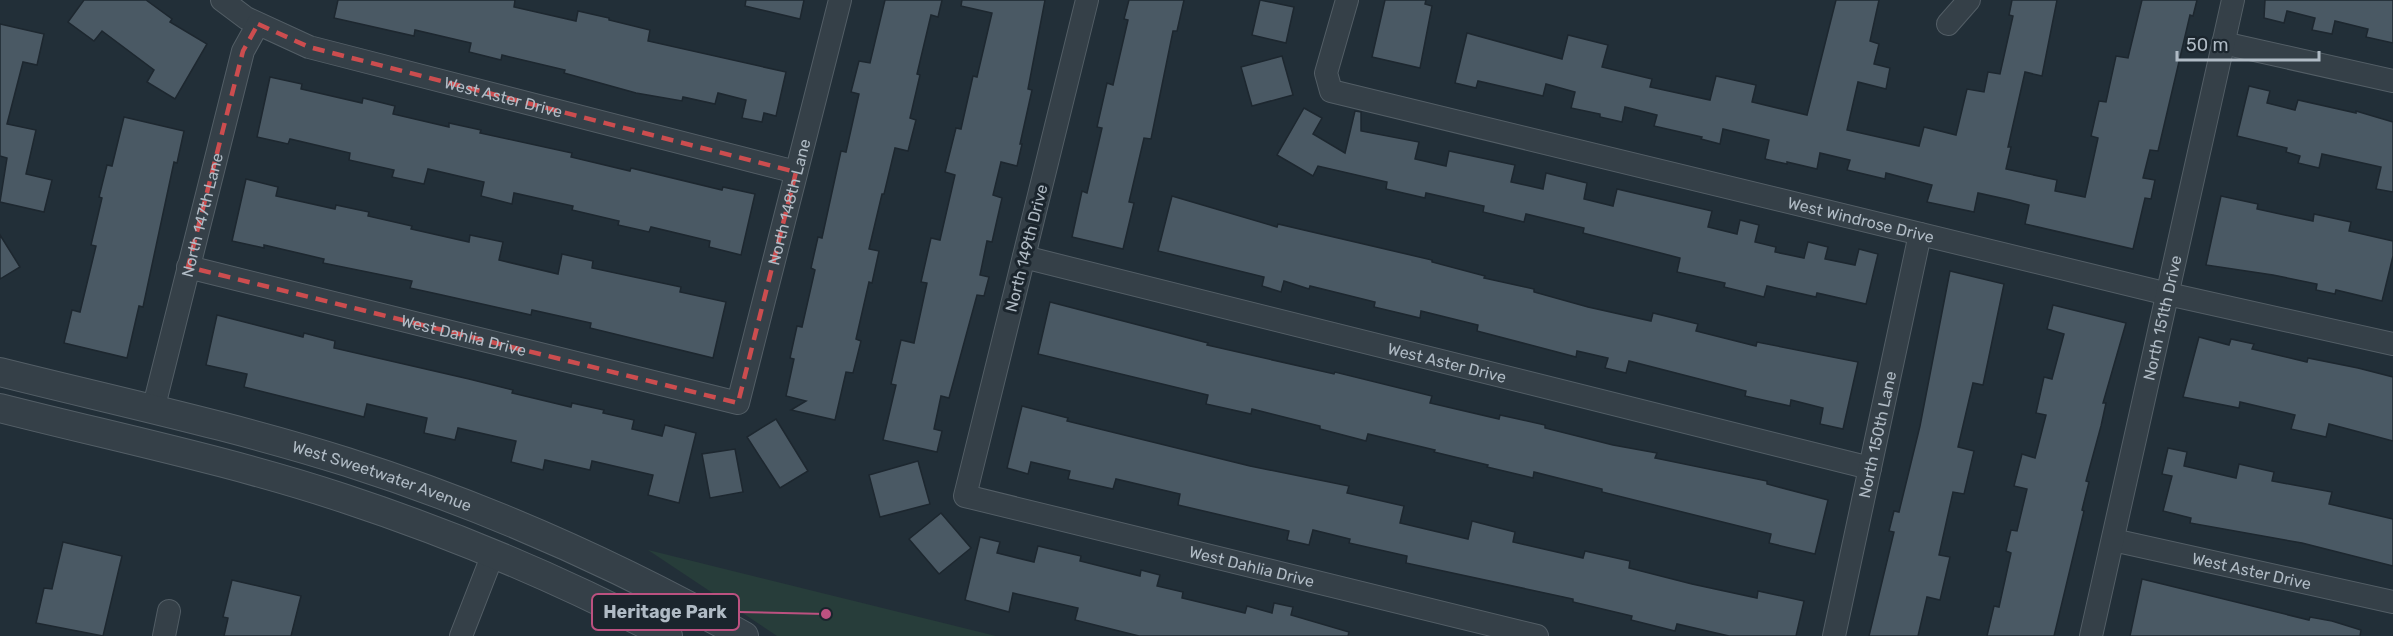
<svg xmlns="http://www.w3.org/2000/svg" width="2393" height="636" font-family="Rubik,sans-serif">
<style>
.green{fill:#273d3a}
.building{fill:#4a5964;stroke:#1d272f;stroke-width:1.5}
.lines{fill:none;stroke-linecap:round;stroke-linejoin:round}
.minor-casing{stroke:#535e66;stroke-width:24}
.tertiary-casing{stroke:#535e66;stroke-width:30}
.minor{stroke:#354048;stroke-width:22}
.tertiary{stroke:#354048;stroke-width:28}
.marked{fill:none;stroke:#cc4d4f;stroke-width:4.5;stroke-dasharray:12 8;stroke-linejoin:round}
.labels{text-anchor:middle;stroke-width:6;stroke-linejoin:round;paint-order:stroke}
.street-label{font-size:16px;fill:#b0bbc5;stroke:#1b252d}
.leader{fill:none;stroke:#bc5180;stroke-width:2}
.callout-dot{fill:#bc5180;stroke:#1b252d;stroke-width:2}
.callout{fill:#1b252d;stroke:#bc5180;stroke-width:2}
.callout-label{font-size:18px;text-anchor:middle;font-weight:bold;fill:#b0bbc5}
</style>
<rect width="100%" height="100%" fill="#222f38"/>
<polygon class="green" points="648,550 996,636 777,636"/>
<g class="building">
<polygon points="84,0 146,0 172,19 170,22 207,44 175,99 147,82 154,70 102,31 94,41 68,22"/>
<polygon points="338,0 515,0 514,7 576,21 578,11 609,18 609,20 650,30 648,41 786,72 776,116 764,113 762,122 742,118 746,100 718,93 715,104 683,97 682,101 636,93 564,73 565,70 502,55 501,60 469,52 471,43 415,30 414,36 334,18"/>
<polygon points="746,0 804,0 800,19 745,6"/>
<polygon points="885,0 942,0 938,17 931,15 917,74 920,75 910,118 916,120 908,151 895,148 884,194 882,194 869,249 879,251 872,283 869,282 856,339 861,341 853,373 846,372 835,420 791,410 806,401 786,396 794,359 790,358 797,326 802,327 815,270 811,268 818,237 822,238 841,151 846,152 859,94 851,92 859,61 870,63"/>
<polygon points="962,0 1045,0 1028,89 1032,90 1020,144 1022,144 1017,166 1001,162 993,195 1002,198 992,242 987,241 980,275 989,277 984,296 977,295 949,398 941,396 934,429 942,431 937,452 883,440 896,385 891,384 901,340 914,343 927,283 921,282 931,238 940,240 955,175 945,172 956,128 961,129 973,76 977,77 992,13 961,6"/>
<polygon points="1129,0 1184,0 1177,31 1173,31 1151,139 1144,138 1129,202 1134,203 1123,249 1072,237 1082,191 1087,193 1102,128 1097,127 1107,83 1113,85 1128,20 1124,19"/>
<polygon points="1260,0 1294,7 1286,43 1252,35"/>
<polygon points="1385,0 1426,0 1425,4 1432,6 1420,68 1372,57"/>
<polygon points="1836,0 1879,0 1870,41 1879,44 1874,64 1890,68 1886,89 1858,82 1847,130 1919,146 1924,127 1956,135 1967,89 1984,92 1988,72 2000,74 2013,16 2009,15 2012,0 2057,0 2042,76 2025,72 2008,147 2011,147 2006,169 2057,180 2055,191 2085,197 2098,138 2091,136 2099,101 2106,102 2116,56 2128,58 2142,0 2197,0 2193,16 2190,15 2158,151 2150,150 2143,178 2155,180 2151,199 2145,198 2133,249 2025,224 2029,205 2010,200 1978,193 1974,212 1927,202 1932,185 1886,173 1885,179 1847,170 1850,160 1820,153 1817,169 1787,162 1787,164 1765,159 1769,140 1723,129 1720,144 1701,139 1702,137 1654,126 1657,115 1625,107 1622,122 1600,117 1600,114 1571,108 1575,92 1546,84 1543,96 1478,81 1476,88 1455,83 1467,33 1562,59 1568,35 1608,45 1602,67 1652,79 1650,87 1710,100 1716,76 1756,85 1752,102 1807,115"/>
<polygon points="2265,0 2393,0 2393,43 2366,37 2368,29 2335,21 2332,34 2312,30 2315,18 2287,11 2284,23 2264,18"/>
<polygon points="0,24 44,34 37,65 23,62 7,124 36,130 26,174 52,180 44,212 0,202 7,158 0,156"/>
<polygon points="1282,56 1293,95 1252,106 1241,67"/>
<polygon points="270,77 302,84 301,89 362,103 363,98 395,106 393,114 449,127 449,123 481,130 480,133 572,153 571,157 630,171 631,168 722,190 723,187 755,194 741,255 709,247 710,241 651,227 649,232 618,225 619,221 572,210 573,206 514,193 512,204 481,196 484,182 428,169 424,184 392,177 394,170 349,160 350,153 290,139 288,144 257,137"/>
<polygon points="2249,86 2270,91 2267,103 2295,110 2298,100 2356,113 2356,111 2393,122 2393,192 2376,189 2381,167 2322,154 2319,168 2298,163 2300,156 2286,152 2287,148 2237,136"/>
<polygon points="1304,108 1322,118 1313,134 1345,153 1355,111 1361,112 1361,131 1419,142 1415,159 1446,166 1449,151 1515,165 1511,182 1543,189 1546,173 1587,183 1584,199 1613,206 1617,189 1712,211 1708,227 1737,234 1740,220 1759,225 1755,242 1776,247 1775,252 1804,258 1808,242 1828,247 1825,259 1855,265 1859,249 1878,254 1866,304 1817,293 1816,297 1767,286 1764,297 1724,287 1725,283 1677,272 1680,258 1583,233 1584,228 1526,214 1524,222 1483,212 1484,206 1426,193 1425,198 1386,189 1387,182 1318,166 1313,176 1277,155"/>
<polygon points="124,117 184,131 177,163 174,162 143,307 139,306 127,358 64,343 72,310 80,312 96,246 91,245 102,198 99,197 107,165 112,166"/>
<polygon points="246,179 278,187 276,196 335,209 336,205 369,212 368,216 412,226 411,229 469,242 470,235 503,242 499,260 558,274 562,254 593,261 592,268 681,287 680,292 726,302 713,358 590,328 591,323 532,310 531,315 442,295 410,288 412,281 323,263 324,259 264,245 264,248 232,241"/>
<polygon points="1172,196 1277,227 1278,224 1432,260 1432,262 1485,276 1484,278 1534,289 1534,292 1588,307 1651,321 1653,313 1698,324 1696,331 1756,346 1757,342 1858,362 1843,429 1820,424 1823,408 1791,400 1790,406 1745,396 1746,391 1629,361 1626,373 1605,368 1608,358 1577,351 1576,357 1477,331 1478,325 1421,311 1420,318 1374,307 1375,302 1310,286 1309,289 1284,281 1281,292 1262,286 1264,277 1158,251"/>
<polygon points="2221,196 2258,204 2257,209 2313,221 2314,214 2351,222 2349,231 2393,241 2393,256 2382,301 2336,290 2335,294 2316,290 2317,284 2273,275 2206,265"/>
<polygon points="0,235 20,267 0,279"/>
<polygon points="1950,271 2004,284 1983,385 1973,383 1958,447 1974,451 1964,494 1953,492 1939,555 1950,557 1940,600 1927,597 1918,636 1869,636 1894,532 1889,531 1894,511 1899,512 1920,426"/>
<polygon points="1050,302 1208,343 1207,345 1334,374 1335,372 1432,396 1430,403 1499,419 1500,415 1545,425 1545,428 1613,445 1657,453 1655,458 1767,481 1767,484 1828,500 1815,554 1769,543 1771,534 1602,492 1602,489 1534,472 1533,478 1487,467 1488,465 1434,452 1435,450 1368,434 1366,441 1320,429 1320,426 1252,409 1251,414 1206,404 1208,395 1038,354"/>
<polygon points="2053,305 2126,323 2103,403 2106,403 2101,426 2086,481 2089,482 2082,510 2084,511 2054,636 1987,636 1994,606 1999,607 2011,553 2006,551 2011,530 2017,531 2027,489 2014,486 2022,454 2035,458 2046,415 2036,413 2044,377 2052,379 2064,334 2047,329"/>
<polygon points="217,315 303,337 304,333 335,341 334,348 469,379 513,390 512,393 571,407 572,403 604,410 603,413 634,420 632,429 662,436 665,425 696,433 679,503 648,495 653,475 592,461 590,470 545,460 543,470 511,462 516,441 458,428 455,440 424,433 427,418 367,404 364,417 244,387 247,374 206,365"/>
<polygon points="2199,337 2229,345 2231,339 2254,344 2252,349 2307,362 2308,358 2358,368 2393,377 2393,441 2329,424 2326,437 2291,429 2295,415 2240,402 2239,408 2183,397"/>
<polygon points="1022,406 1068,418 1067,421 1250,466 1349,486 1347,493 1404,506 1400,523 1468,539 1472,521 1515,532 1513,542 1583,558 1585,551 1630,561 1629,568 1692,584 1757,598 1758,591 1804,601 1796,636 1729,636 1677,624 1675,631 1631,620 1632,616 1573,602 1573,599 1406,563 1407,556 1349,543 1350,539 1313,530 1309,545 1287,540 1289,531 1178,505 1180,494 1116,479 1113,489 1068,479 1070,471 1031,462 1028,474 1007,468"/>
<polygon points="776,419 808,471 780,488 747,437"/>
<polygon points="2168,448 2187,452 2184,466 2236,478 2239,464 2274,472 2272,481 2332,492 2329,504 2393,519 2393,566 2302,543 2190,523 2191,518 2163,511 2172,476 2162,474"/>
<polygon points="735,449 743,492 710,498 702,454"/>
<polygon points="918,461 930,504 880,517 869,475"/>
<polygon points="941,513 971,548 939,574 909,539"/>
<polygon points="980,537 1000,542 997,553 1034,562 1038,546 1081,556 1080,561 1140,576 1141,570 1160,575 1157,586 1183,592 1182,598 1245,613 1247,606 1272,613 1274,603 1293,607 1291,615 1349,632 1348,636 1139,636 1075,620 1078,608 1013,593 1009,612 965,600"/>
<polygon points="63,542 122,556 103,636 36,623 44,588 52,589"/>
<polygon points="2142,579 2309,620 2310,617 2332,621 2361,630 2360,636 2130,636"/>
<polygon points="232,580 301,596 291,636 224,636 228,618 223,617"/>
</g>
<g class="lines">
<defs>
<g id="minor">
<path id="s1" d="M 222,0 L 246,18 L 309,47 L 796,172"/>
<path id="s2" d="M 1087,0 L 965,496 L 1537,636"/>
<path id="s3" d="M 1347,0 L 1326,73 L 1331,91 L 2168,294 L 2393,344"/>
<polyline points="1948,24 1969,0"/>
<polyline points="2223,43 2393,81"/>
<path id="s4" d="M 1024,257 L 1870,468"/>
<path id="s5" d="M 188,267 L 738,403 L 840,0"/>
<path id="s6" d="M 153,410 L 243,51 L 258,24"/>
<path id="s7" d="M 2113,540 L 2393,602"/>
<polyline points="164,636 169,611"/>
<polyline points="461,636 493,554"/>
<path id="s8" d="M 1834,636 L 1920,234"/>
<path id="s9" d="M 2091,636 L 2233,0"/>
</g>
<g id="tertiary">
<path id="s10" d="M 0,372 C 116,401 233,426 347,462 C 485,506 618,565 744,636"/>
<path d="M 0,408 C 114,437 231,461 343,498 C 455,535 564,581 668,636"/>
</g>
</defs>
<use href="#minor" class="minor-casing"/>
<use href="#tertiary" class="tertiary-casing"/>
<use href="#minor" class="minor"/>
<use href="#tertiary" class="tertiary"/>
</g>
<path class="marked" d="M 258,24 L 309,47 L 796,172 L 738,403 L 188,267 L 243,51 Z"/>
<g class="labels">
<g class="street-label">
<text dy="6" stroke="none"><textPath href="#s1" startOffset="300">West Aster Drive</textPath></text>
<text dy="6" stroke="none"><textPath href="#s5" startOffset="774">North 148th Lane</textPath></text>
<text dy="6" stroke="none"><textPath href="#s6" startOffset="201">North 147th Lane</textPath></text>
<text dy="6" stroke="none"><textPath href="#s3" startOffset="640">West Windrose Drive</textPath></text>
<text transform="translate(1026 248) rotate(-76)" y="6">North 149th Drive</text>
<text dy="6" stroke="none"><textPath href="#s9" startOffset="326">North 151th Drive</textPath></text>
<text dy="6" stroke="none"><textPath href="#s5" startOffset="284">West Dahlia Drive</textPath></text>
<text dy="6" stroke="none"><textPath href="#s4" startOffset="436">West Aster Drive</textPath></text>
<text dy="6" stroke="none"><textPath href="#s8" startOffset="206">North 150th Lane</textPath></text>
<text dy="6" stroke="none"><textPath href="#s10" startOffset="396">West Sweetwater Avenue</textPath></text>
<text dy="6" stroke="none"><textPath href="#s2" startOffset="806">West Dahlia Drive</textPath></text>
<text dy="6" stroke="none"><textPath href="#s7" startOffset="142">West Aster Drive</textPath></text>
</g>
</g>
<path class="leader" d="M826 614L739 612"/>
<circle class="callout-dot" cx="826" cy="614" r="6"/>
<rect class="callout" x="592" y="594" width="147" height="36" rx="6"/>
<g class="callout-label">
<text x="665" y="618">Heritage Park</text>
</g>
<path d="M2177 51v9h142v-9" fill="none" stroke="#b0bbc5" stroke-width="3"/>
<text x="2186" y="51" font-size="18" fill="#b0bbc5" stroke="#1b252d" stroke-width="4.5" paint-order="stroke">50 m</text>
</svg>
